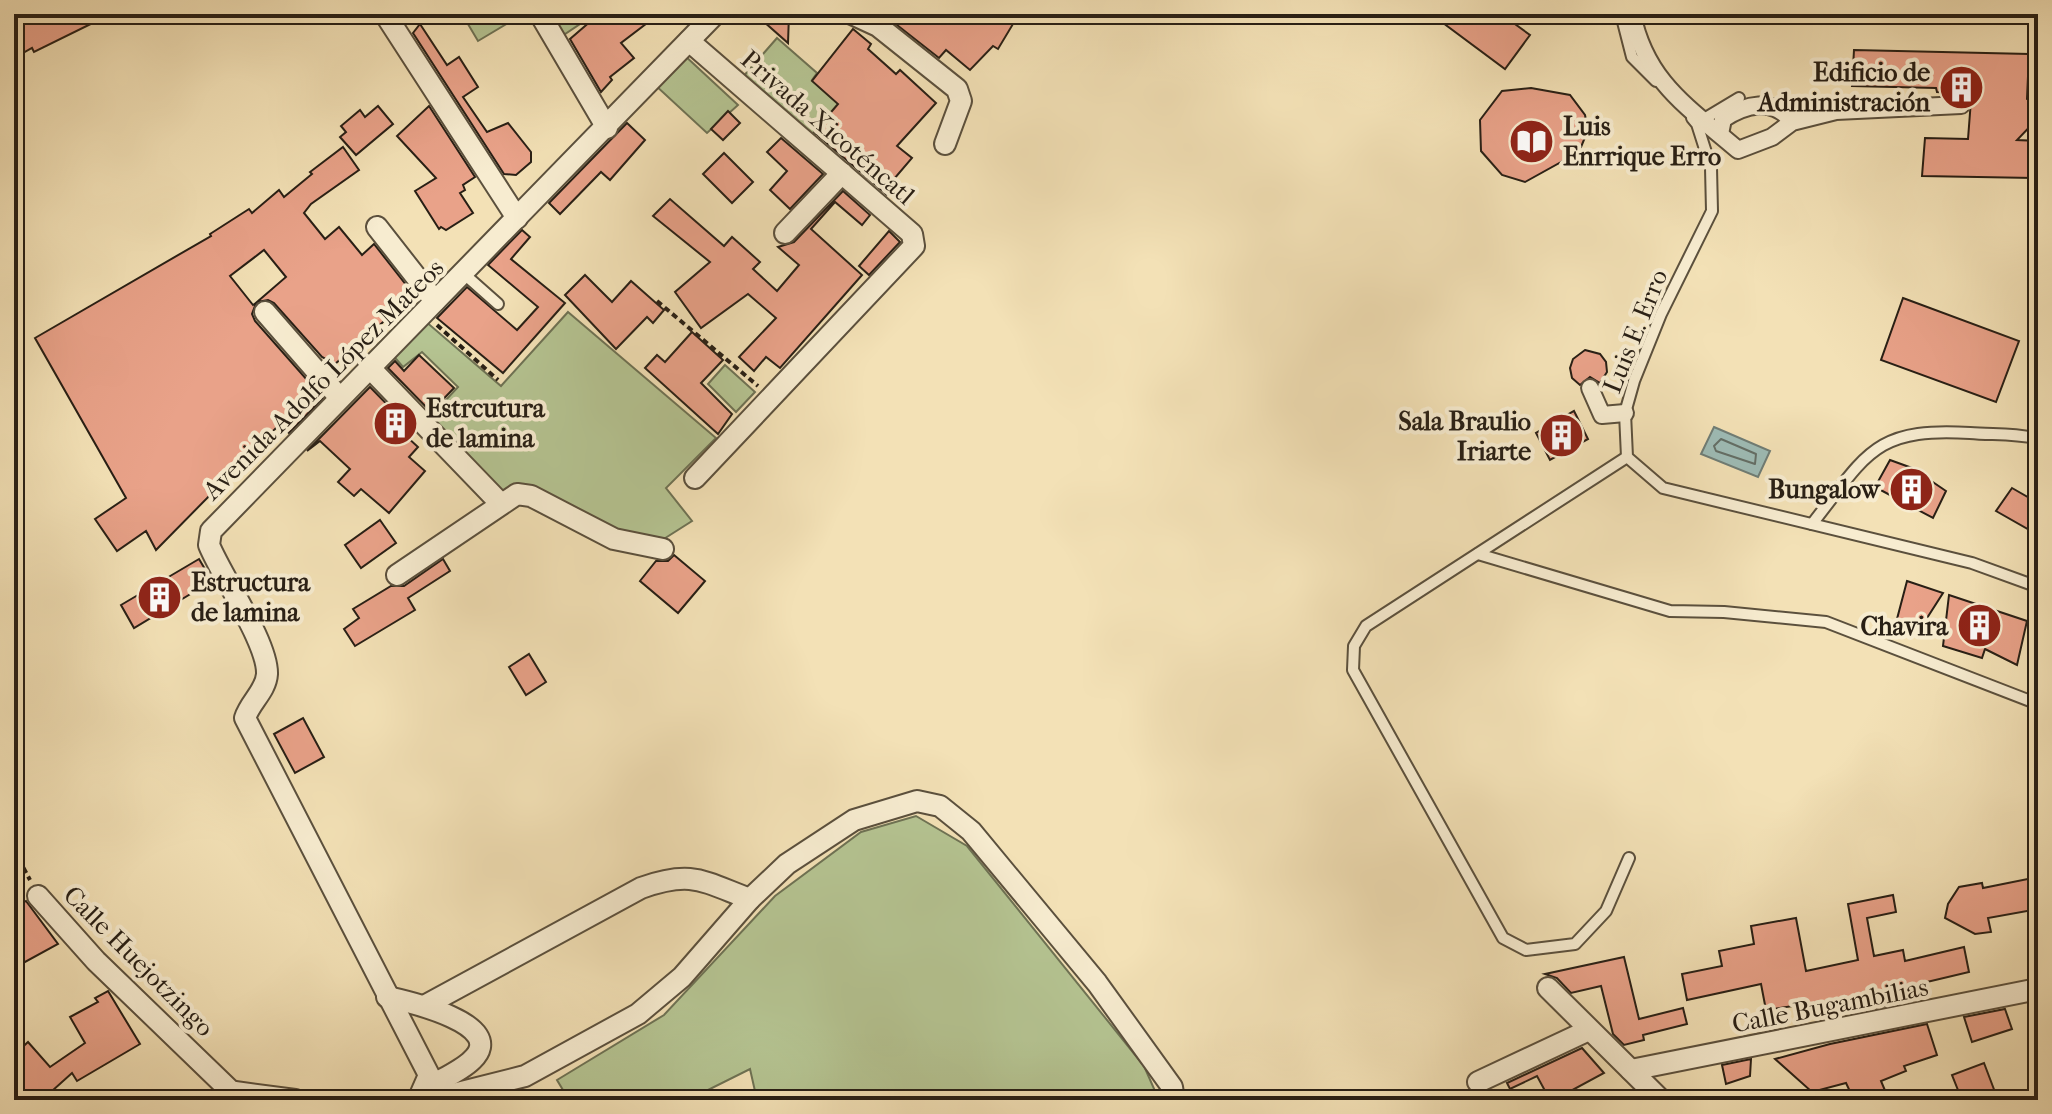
<svg xmlns="http://www.w3.org/2000/svg" width="2052" height="1114" font-family="'IM FELL French Canon',serif">
<style>
.green{fill:#b5c492;stroke:#6e7254;stroke-width:2}
.water{fill:#9ebcb6;stroke:#6f7d76;stroke-width:2}
.lines{fill:none;stroke-linecap:round;stroke-linejoin:round}
.shore{stroke:#636e66;stroke-width:2}
.building{fill:#e9a289;stroke:#281f15;stroke-width:2}
.service-casing{stroke:#5b503d;stroke-width:14}
.pedestrian-casing{stroke:#5b503d;stroke-width:20}
.minor-casing{stroke:#5b503d;stroke-width:24}
.path{stroke:#281f15;stroke-width:4;stroke-dasharray:6 4;stroke-linecap:butt}
.service{stroke:#f7ecd0;stroke-width:10}
.pedestrian{stroke:#f7ecd0;stroke-width:16}
.minor{stroke:#f7ecd0;stroke-width:20}
.labels{text-anchor:middle;stroke-width:8;stroke-linejoin:round;paint-order:stroke}
.poi-label{font-size:26px;font-weight:bold;fill:#281f15;stroke:#f7ecd0;text-anchor:end}
.street-label{font-size:26px;fill:#281f15;stroke:#f7ecd0}
</style>
<rect width="100%" height="100%" fill="#f3e1b6"/>
<filter id="stains"><feTurbulence type="fractalNoise" baseFrequency=".0025" numOctaves="4"/><feColorMatrix values="0 0 0 0 .2 0 0 0 0 .09 0 0 0 0 .02 0 0 0 .5 -.17"/></filter>
<radialGradient id="worn" r=".72"><stop offset=".6" stop-color="#630" stop-opacity="0"/><stop offset="1" stop-color="#630" stop-opacity=".3"/></radialGradient>
<g class="green">
<polygon points="462,14 523,14 478,41"/>
<polygon points="548,14 595,14 562,36"/>
<polygon points="777,38 817,73 812,80 841,106 812,138 742,78"/>
<polygon points="683,54 738,105 707,133 654,84"/>
<polygon points="568,312 716,438 666,488 692,521 659,542 501,498 431,416 458,387 422,352 403,367 390,352 424,320 501,386"/>
<polygon points="725,365 755,392 736,412 708,384"/>
<polygon points="916,816 967,846 1144,1066 1159,1100 757,1100 750,1069 688,1100 569,1100 557,1080 664,1015 775,896 861,832"/>
</g>
<polygon class="water" points="1714,427 1770,451 1758,477 1701,454"/>
<g class="lines">
<polygon class="shore" points="1721,439 1756,454 1755,464 1716,451 1714,446"/>
</g>
<g class="building">
<polygon points="14,14 111,14 34,52 32,48 14,58"/>
<polygon points="599,14 659,14 621,43 634,58 610,77 612,80 601,92 570,39"/>
<polygon points="755,14 789,14 788,43"/>
<polygon points="883,14 1019,14 998,49 993,46 970,70 946,50 939,58"/>
<polygon points="1431,14 1501,14 1530,35 1505,69"/>
<polygon points="420,24 447,65 459,57 478,87 463,97 487,132 508,123 531,152 531,162 516,175 504,174 413,33"/>
<polygon points="853,29 871,44 868,49 896,74 900,70 936,103 897,146 912,158 888,186 892,190 887,195 814,132 838,104 812,81"/>
<polygon points="1854,50 2029,54 2027,99 2038,106 2038,118 2017,140 2038,141 2038,178 1922,176 1925,138 1968,139 1971,100 1967,94 1937,92 1936,88 1852,86"/>
<polygon points="1531,88 1570,95 1585,115 1588,130 1579,152 1525,182 1502,175 1481,151 1480,120 1502,91"/>
<polygon points="378,106 393,124 356,155 340,137 346,132 341,126 360,110 365,117"/>
<polygon points="429,106 475,177 463,185 465,190 460,193 473,213 446,230 441,227 439,229 415,191 436,178 397,136"/>
<polygon points="728,111 740,123 723,140 711,129"/>
<polygon points="627,123 645,140 610,180 601,172 560,214 549,203"/>
<polygon points="781,138 823,174 790,209 770,190 787,171 767,152"/>
<polygon points="343,147 359,170 311,204 304,213 325,239 339,227 362,255 374,244 414,295 335,364 322,357 274,303 268,300 257,302 286,277 264,250 230,276 253,305 256,303 252,314 255,321 323,398 289,433 280,424 156,550 146,531 117,551 95,519 126,498 35,338 211,236 210,234 249,209 252,213 279,190 284,197 312,174 310,172"/>
<polygon points="724,153 753,182 732,203 703,174"/>
<polygon points="843,191 870,215 862,225 835,202 811,229 862,275 780,368 766,357 754,371 739,357 776,318 748,294 701,328 675,292 710,262 653,216 670,199 724,246 732,237 760,262 753,269 777,291 799,265 778,247 794,242"/>
<polygon points="522,230 530,237 511,259 565,303 503,373 437,318 467,287 517,330 538,307 488,265"/>
<polygon points="889,231 900,242 869,275 859,266"/>
<polygon points="585,275 612,302 631,281 664,310 653,323 647,317 616,349 565,295"/>
<polygon points="1903,298 2019,341 1996,402 1881,360"/>
<polygon points="692,332 723,360 701,383 732,414 718,434 645,368 657,355 665,362"/>
<polygon points="1585,350 1600,354 1606,362 1607,372 1600,383 1590,377 1580,385 1572,378 1570,368 1573,359"/>
<polygon points="419,355 454,388 431,412 388,368 395,361 404,371"/>
<polygon points="370,387 412,430 406,436 418,447 409,457 425,471 389,513 361,489 354,496 338,482 350,469 320,441 307,451"/>
<polygon points="1574,411 1588,439 1550,460 1536,433"/>
<polygon points="1890,460 1912,468 1946,491 1933,518 1875,487"/>
<polygon points="2012,488 2038,503 2038,535 1996,511"/>
<polygon points="380,520 396,543 361,568 345,545"/>
<polygon points="674,555 705,581 678,613 640,581 656,561 668,561"/>
<polygon points="199,559 212,581 134,628 121,605"/>
<polygon points="443,559 450,571 408,598 415,610 355,646 344,629 359,618 353,609 391,586 404,586"/>
<polygon points="1907,581 1943,593 1920,629 1897,619"/>
<polygon points="1949,595 2027,621 2017,665 1985,649 1982,658 1943,646"/>
<polygon points="529,654 546,682 526,695 509,667"/>
<polygon points="303,718 324,757 295,773 274,734"/>
<polygon points="2038,877 2038,909 1988,918 1991,932 1975,934 1945,918 1948,904 1959,887 1982,883 1983,888"/>
<polygon points="1893,895 1896,912 1867,918 1874,956 1903,950 1905,961 1964,947 1969,972 1910,986 1913,1001 1869,1009 1866,995 1766,1010 1761,984 1687,1000 1682,974 1722,966 1719,951 1754,944 1751,926 1796,918 1806,971 1858,960 1848,904"/>
<polygon points="26,901 58,944 14,968 14,908"/>
<polygon points="1624,957 1639,1019 1683,1008 1687,1024 1643,1035 1644,1040 1624,1045 1613,1034 1601,986 1571,993 1557,978 1545,974"/>
<polygon points="108,991 140,1044 77,1081 72,1073 42,1100 33,1100 14,1079 14,1055 28,1042 50,1067 85,1043 70,1017 98,1002 95,998"/>
<polygon points="2005,1009 2012,1029 1972,1042 1964,1017"/>
<polygon points="1927,1024 1937,1055 1904,1066 1906,1071 1881,1081 1889,1100 1854,1100 1846,1083 1812,1092 1775,1059 1830,1044"/>
<polygon points="1582,1048 1604,1073 1554,1100 1550,1100 1537,1076 1510,1089 1507,1083"/>
<polygon points="1751,1059 1750,1076 1726,1084 1722,1065"/>
<polygon points="1984,1063 1998,1100 1962,1100 1952,1075"/>
</g>
<g class="lines">
<defs>
<g id="service">
<polyline points="1621,14 1632,57 1656,81"/>
<polyline points="1692,118 1697,124 1711,168 1712,211 1661,314 1634,381 1625,413 1627,457 1663,488 1972,563 2038,587"/>
<polyline points="1699,122 1739,98"/>
<polyline points="463,273 498,304"/>
<polyline points="1627,457 1366,626 1354,646 1353,670 1503,938 1526,950 1575,944 1606,911 1629,858"/>
<path d="M 1812,524 C 1867,454 1874,427 1970,433 C 1992,435 2017,433 2038,439"/>
<polyline points="1478,554 1670,611 1724,612 1826,622 2038,704"/>
</g>
<g id="pedestrian">
<path d="M 1632,14 C 1646,82 1688,107 1738,150 L 1772,137 L 1792,122 L 1836,111 L 1961,105"/>
<path d="M 1720,134 L 1723,119 C 1744,105 1774,96 1792,122"/>
<polyline points="1590,388 1602,415 1625,413"/>
</g>
<g id="minor">
<polyline points="385,14 517,218"/>
<polyline points="540,14 607,128"/>
<polyline points="852,14 878,26 957,89 961,101 945,144"/>
<polyline points="689,41 912,234 914,246 695,478"/>
<polyline points="377,227 435,301"/>
<polyline points="785,233 842,173"/>
<polyline points="265,312 339,397"/>
<polyline points="369,367 501,504"/>
<polyline points="397,575 517,494 531,496 614,539 663,549"/>
<polyline points="38,896 96,961 240,1100"/>
<polyline points="1548,988 1661,1100"/>
<path d="M 387,997 C 405,1001 510,1024 472,1060 C 460,1072 439,1080 424,1090"/>
<path d="M 426,1005 L 641,888 C 692,870 702,881 750,899"/>
<polyline points="1631,1070 2038,989"/>
<polyline points="1478,1082 1589,1030"/>
<polyline points="235,1092 295,1100"/>
<path d="M 418,1100 L 429,1075 L 245,718 C 250,702 266,691 267,674 C 268,643 222,577 209,545 L 211,531 L 715,14"/>
<polyline points="430,1100 525,1076 638,1014 682,977 750,899 787,864 854,820 917,801 940,806 971,831 1097,983 1172,1087 1174,1100"/>
</g>
</defs>
<use href="#service" class="service-casing"/>
<use href="#pedestrian" class="pedestrian-casing"/>
<use href="#minor" class="minor-casing"/>
<g class="path">
<polyline points="657,301 758,386"/>
<polyline points="437,325 498,380"/>
<polyline points="14,850 30,880"/>
</g>
<use href="#service" class="service"/>
<use href="#pedestrian" class="pedestrian"/>
<use href="#minor" class="minor"/>
</g>
<defs>
<symbol id="building-disc" viewBox="-11 -11 22 22"><circle r="9.5" fill="#8f2418" stroke="#f7ecd0"/><path d="M-4-6H4V6H1V3H-1V6H-4ZM-2.5-4.3h1.7v1.8h-1.7ZM.8-4.3h1.7v1.8H.8ZM-2.5-1h1.7V.8h-1.7ZM.8-1h1.7V.8H.8Z" fill="#fff"/></symbol>
<symbol id="library-disc" viewBox="-11 -11 22 22"><circle r="9.5" fill="#8f2418" stroke="#f7ecd0"/><path d="M-6-4Q-3-5.5-.7-3.5V5Q-3 3-6 4ZM6-4Q3-5.5 .7-3.5V5Q3 3 6 4Z" fill="#fff"/></symbol>
</defs>
<g fill-rule="evenodd">
<use href="#building-disc" x="1936" y="62" width="51" height="51"/>
<use href="#library-disc" x="1506" y="116" width="51" height="51"/>
<use href="#building-disc" x="370" y="398" width="51" height="51"/>
<use href="#building-disc" x="1536" y="410" width="51" height="51"/>
<use href="#building-disc" x="1886" y="464" width="51" height="51"/>
<use href="#building-disc" x="134" y="572" width="51" height="51"/>
<use href="#building-disc" x="1954" y="600" width="51" height="51"/>
</g>
<g class="labels">
<g class="poi-label">
<text x="1930" y="81">Edificio de<tspan x="1930" dy="30">Administración</tspan></text>
<text x="1563" y="135" text-anchor="start">Luis<tspan x="1563" dy="30">Enrrique Erro</tspan></text>
<text x="426" y="417" text-anchor="start">Estrcutura<tspan x="426" dy="30">de lamina</tspan></text>
<text x="1531" y="430">Sala Braulio<tspan x="1531" dy="30">Iriarte</tspan></text>
<text x="1880" y="498">Bungalow</text>
<text x="191" y="591" text-anchor="start">Estructura<tspan x="191" dy="30">de lamina</tspan></text>
<text x="1948" y="635">Chavira</text>
</g>
<g class="street-label">
<text transform="translate(828 127) rotate(41)" y="9">Privada Xicoténcatl</text>
<text transform="translate(1635 331) rotate(-68)" y="9">Luis E. Erro</text>
<text transform="translate(323 379) rotate(-45)" y="9">Avenida Adolfo López Mateos</text>
<text transform="translate(139 961) rotate(45)" y="9">Calle Huejotzingo</text>
<text transform="translate(1830 1005) rotate(-11)" y="9">Calle Bugambilias</text>
</g>
</g>
<rect width="2052" height="1114" fill="none" stroke="#f3e1b6" stroke-width="48"/>
<rect x="16" y="16" width="2020" height="1082" fill="none" stroke="#281f15" stroke-width="4"/>
<rect x="24" y="24" width="2004" height="1066" fill="none" stroke="#281f15" stroke-width="2"/>
<rect width="100%" height="100%" filter="url(#stains)"/>
<rect width="100%" height="100%" fill="url(#worn)"/>
</svg>
